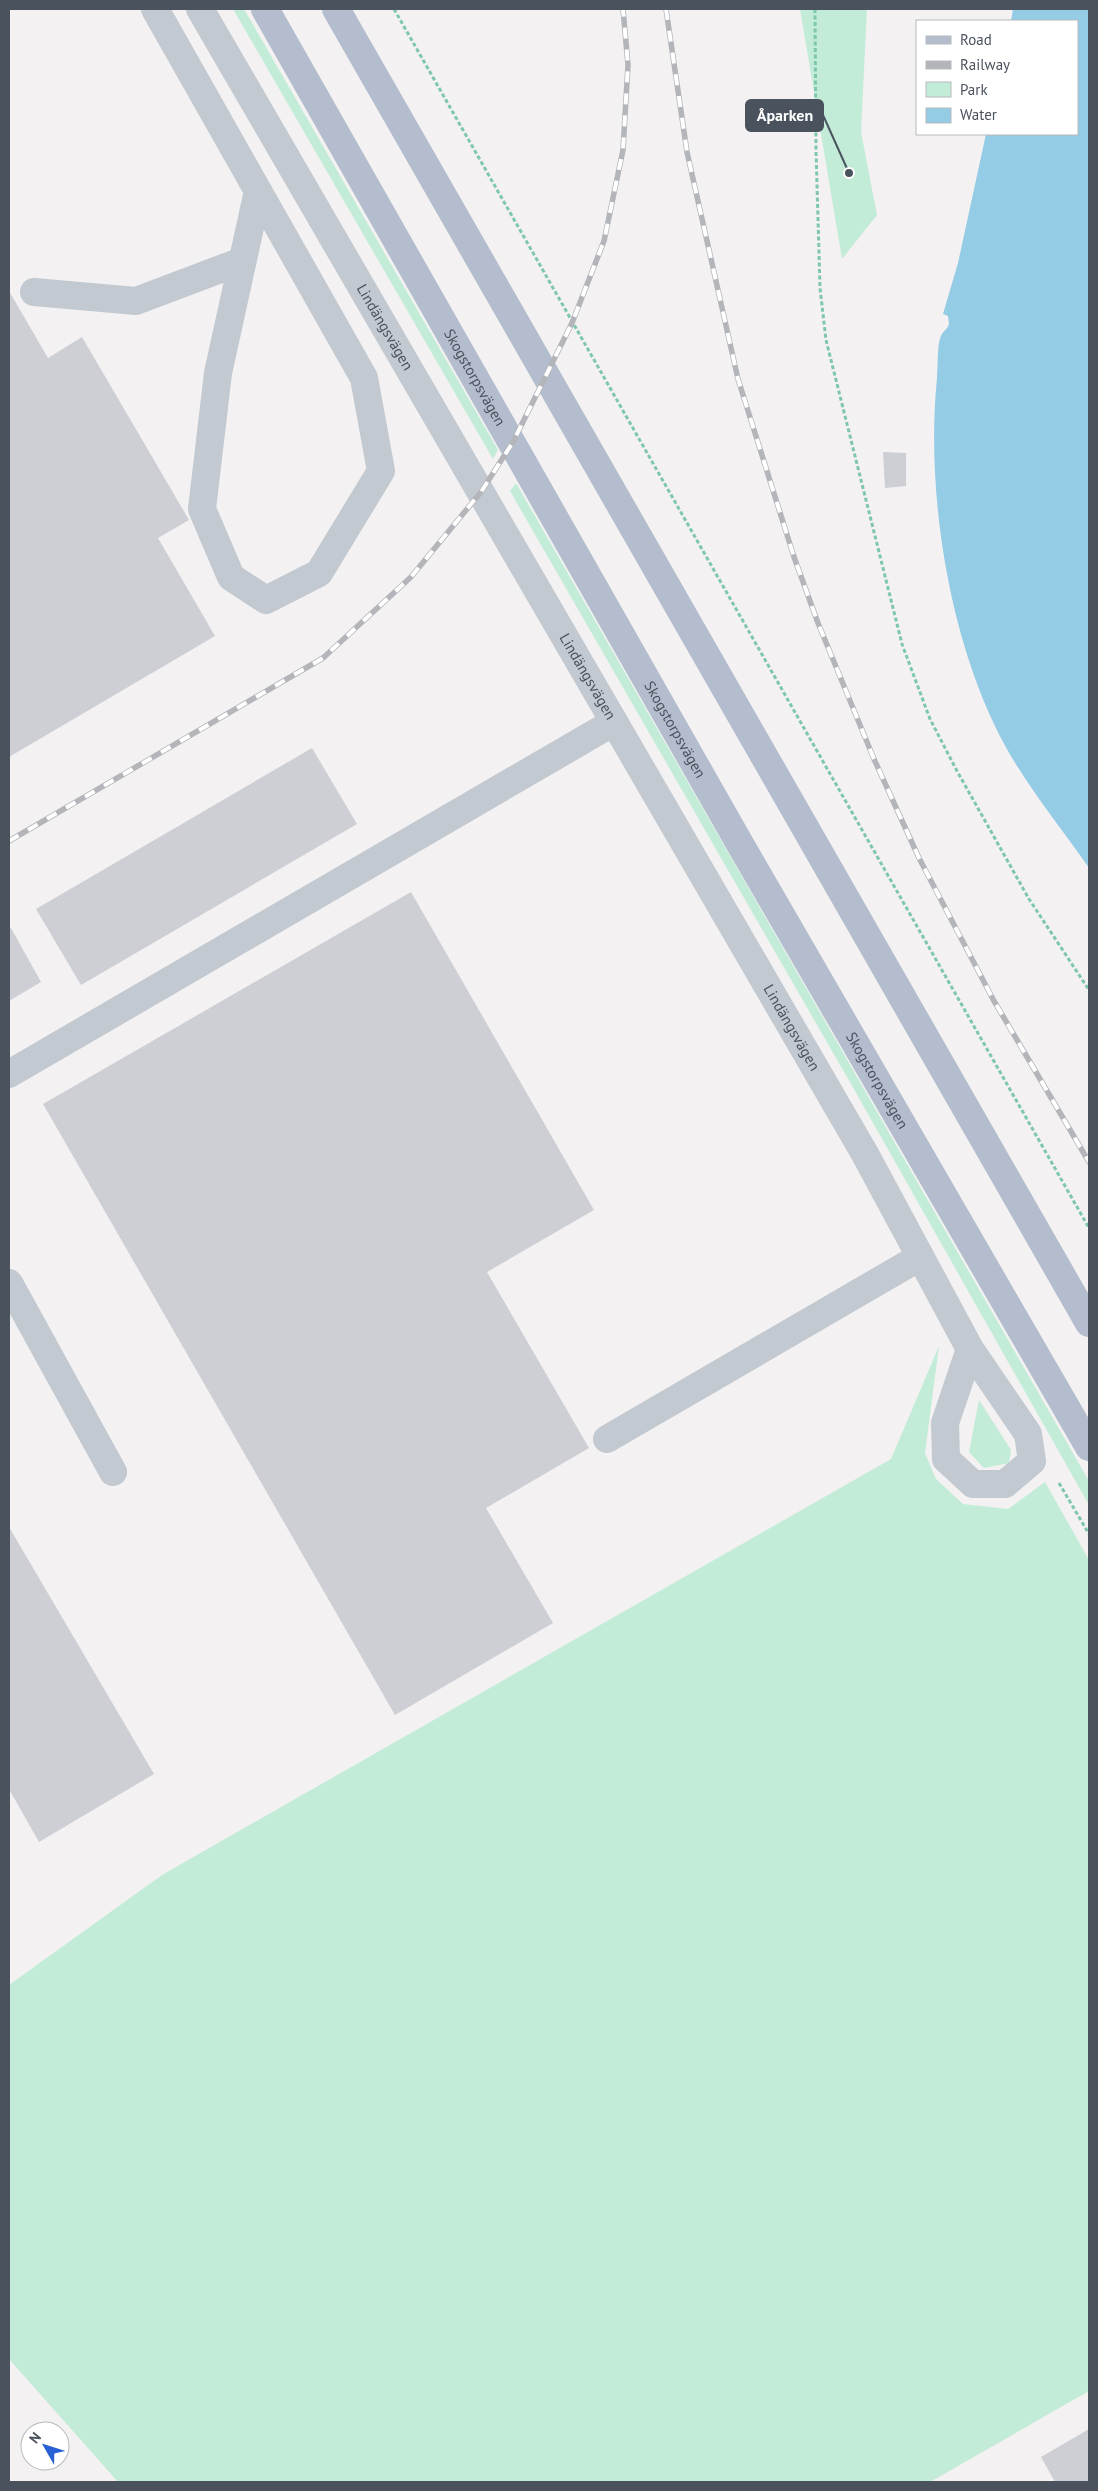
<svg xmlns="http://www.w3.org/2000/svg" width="1098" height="2491" font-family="'PT Sans',sans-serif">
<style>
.green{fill:#c3ecd8}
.water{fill:#94cbe5}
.building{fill:#cecfd5}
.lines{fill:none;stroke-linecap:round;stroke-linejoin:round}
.path{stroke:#7ec7ac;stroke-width:3;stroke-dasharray:4 2.5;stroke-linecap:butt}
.minor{stroke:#c3c9d1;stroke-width:28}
.major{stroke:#b3bdcd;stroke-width:28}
.rail-casing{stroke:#b3b5ba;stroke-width:5.5}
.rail{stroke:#fff;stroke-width:4;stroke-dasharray:11;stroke-linecap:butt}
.labels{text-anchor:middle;stroke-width:4.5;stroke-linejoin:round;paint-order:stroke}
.street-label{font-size:15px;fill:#4a525d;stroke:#fff}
.leader{fill:none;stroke:#4a525d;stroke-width:2}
.callout-dot{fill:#4a525d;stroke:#fff;stroke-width:2}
.callout{fill:#4a525d;stroke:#4a525d;stroke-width:2}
.callout-label{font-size:16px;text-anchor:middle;font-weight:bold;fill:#fff}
</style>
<rect width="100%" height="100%" fill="#f3f1f1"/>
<g class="green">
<polygon points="233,9 244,9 498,450 493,459"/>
<polygon points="800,9 867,9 861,132 877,215 842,259"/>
<polygon points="516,483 1089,1481 1089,1505 855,1091 510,491"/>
<polygon points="939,1346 925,1453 936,1479 963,1504 1008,1509 1045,1482 1089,1560 1089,2391 930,2482 118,2482 9,2359 9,1985 162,1875 891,1459"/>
<polygon points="979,1400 1011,1450 1009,1463 984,1468 969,1452"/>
</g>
<path class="water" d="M 1013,9 L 1089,9 L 1089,868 C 1057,822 1019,777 995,726 C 947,626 926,488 937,378 C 938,368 937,344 941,336 C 943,331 947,330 949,324 L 948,316 L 943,314 L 958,263 L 986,134 L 1077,134 L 1077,21 L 1011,21 Z"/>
<g class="building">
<polygon points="9,291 48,358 82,337 189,520 158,538 215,636 9,757"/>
<polygon points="883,452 906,453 906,486 885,488"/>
<polygon points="312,748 357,824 81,985 36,909"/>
<polygon points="411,892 594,1210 487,1272 589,1448 486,1508 553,1623 395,1715 43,1104"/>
<polygon points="11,928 41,982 9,1001 9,929"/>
<polygon points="9,1527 154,1774 39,1842 9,1789"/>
<polygon points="1089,2429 1089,2482 1055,2482 1041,2457"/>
</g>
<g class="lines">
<g class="path">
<polyline points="394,9 1089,1228"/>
<polyline points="815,9 816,150 820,288 826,340 902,644 930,719 957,771 1029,899 1089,990"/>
<polyline points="1059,1483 1089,1534"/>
</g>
<g class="minor">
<polyline points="155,9 364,378 381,471 319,573 266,600 231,577 202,509 218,373 258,191"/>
<path id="s1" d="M 200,9 L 865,1154 L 970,1349 L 1028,1434 L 1032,1461 L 1005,1484 L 973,1484 L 946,1459 L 945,1423 L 970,1349"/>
<polyline points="34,292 136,301 242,261"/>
<polyline points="9,1074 614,722"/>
<polyline points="9,1283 113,1472"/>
<polyline points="607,1439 920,1257"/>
</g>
<g class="major">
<path id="s2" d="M 265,9 L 740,844 L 1089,1447"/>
<polyline points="336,9 1089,1323"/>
</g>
<defs>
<g id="rail">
<polyline points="666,9 687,152 738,379 794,557 818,623 874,759 919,858 994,1001 1089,1162"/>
<polyline points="9,841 323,658 411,577 481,492 513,442 572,323 604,241 623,150 628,65 623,9"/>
</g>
</defs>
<use href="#rail" class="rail-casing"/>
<use href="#rail" class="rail"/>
</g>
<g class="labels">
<g class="street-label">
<text dy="5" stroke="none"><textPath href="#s1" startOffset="368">Lindängsvägen</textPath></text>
<text dy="5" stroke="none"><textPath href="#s2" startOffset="424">Skogstorpsvägen</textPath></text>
<text dy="5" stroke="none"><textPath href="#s1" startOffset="772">Lindängsvägen</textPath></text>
<text dy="5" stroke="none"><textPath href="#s2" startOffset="829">Skogstorpsvägen</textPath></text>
<text dy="5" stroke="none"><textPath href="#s1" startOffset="1178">Lindängsvägen</textPath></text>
<text dy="5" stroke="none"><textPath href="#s2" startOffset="1234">Skogstorpsvägen</textPath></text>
</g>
</g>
<path class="leader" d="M849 173L823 115"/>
<circle class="callout-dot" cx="849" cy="173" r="5"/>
<rect class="callout" x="746" y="100" width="77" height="31" rx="5"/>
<g class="callout-label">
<text x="785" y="121">Åparken</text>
</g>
<rect width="1098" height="2491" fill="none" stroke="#4a525d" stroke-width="20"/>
<rect x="916" y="20" width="162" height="115" fill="#ffffff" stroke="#b7babe"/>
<rect x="926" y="36" width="25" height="8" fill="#b3bdcd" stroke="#b7babe"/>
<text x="960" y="45" font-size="15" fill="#4a525d">Road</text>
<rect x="926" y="61" width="25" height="8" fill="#b3b5ba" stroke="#b7babe"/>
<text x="960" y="70" font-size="15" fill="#4a525d">Railway</text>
<rect x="926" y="82" width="25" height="15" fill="#c3ecd8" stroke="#b7babe"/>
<text x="960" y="95" font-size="15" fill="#4a525d">Park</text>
<rect x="926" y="108" width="25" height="15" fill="#94cbe5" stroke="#b7babe"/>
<text x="960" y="120" font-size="15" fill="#4a525d">Water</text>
<g transform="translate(45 2446) rotate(309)"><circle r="24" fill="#ffffff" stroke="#b7babe"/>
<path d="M0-4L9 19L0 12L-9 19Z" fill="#2960d5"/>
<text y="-8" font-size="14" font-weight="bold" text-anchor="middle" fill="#4a525d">N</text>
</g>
</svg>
